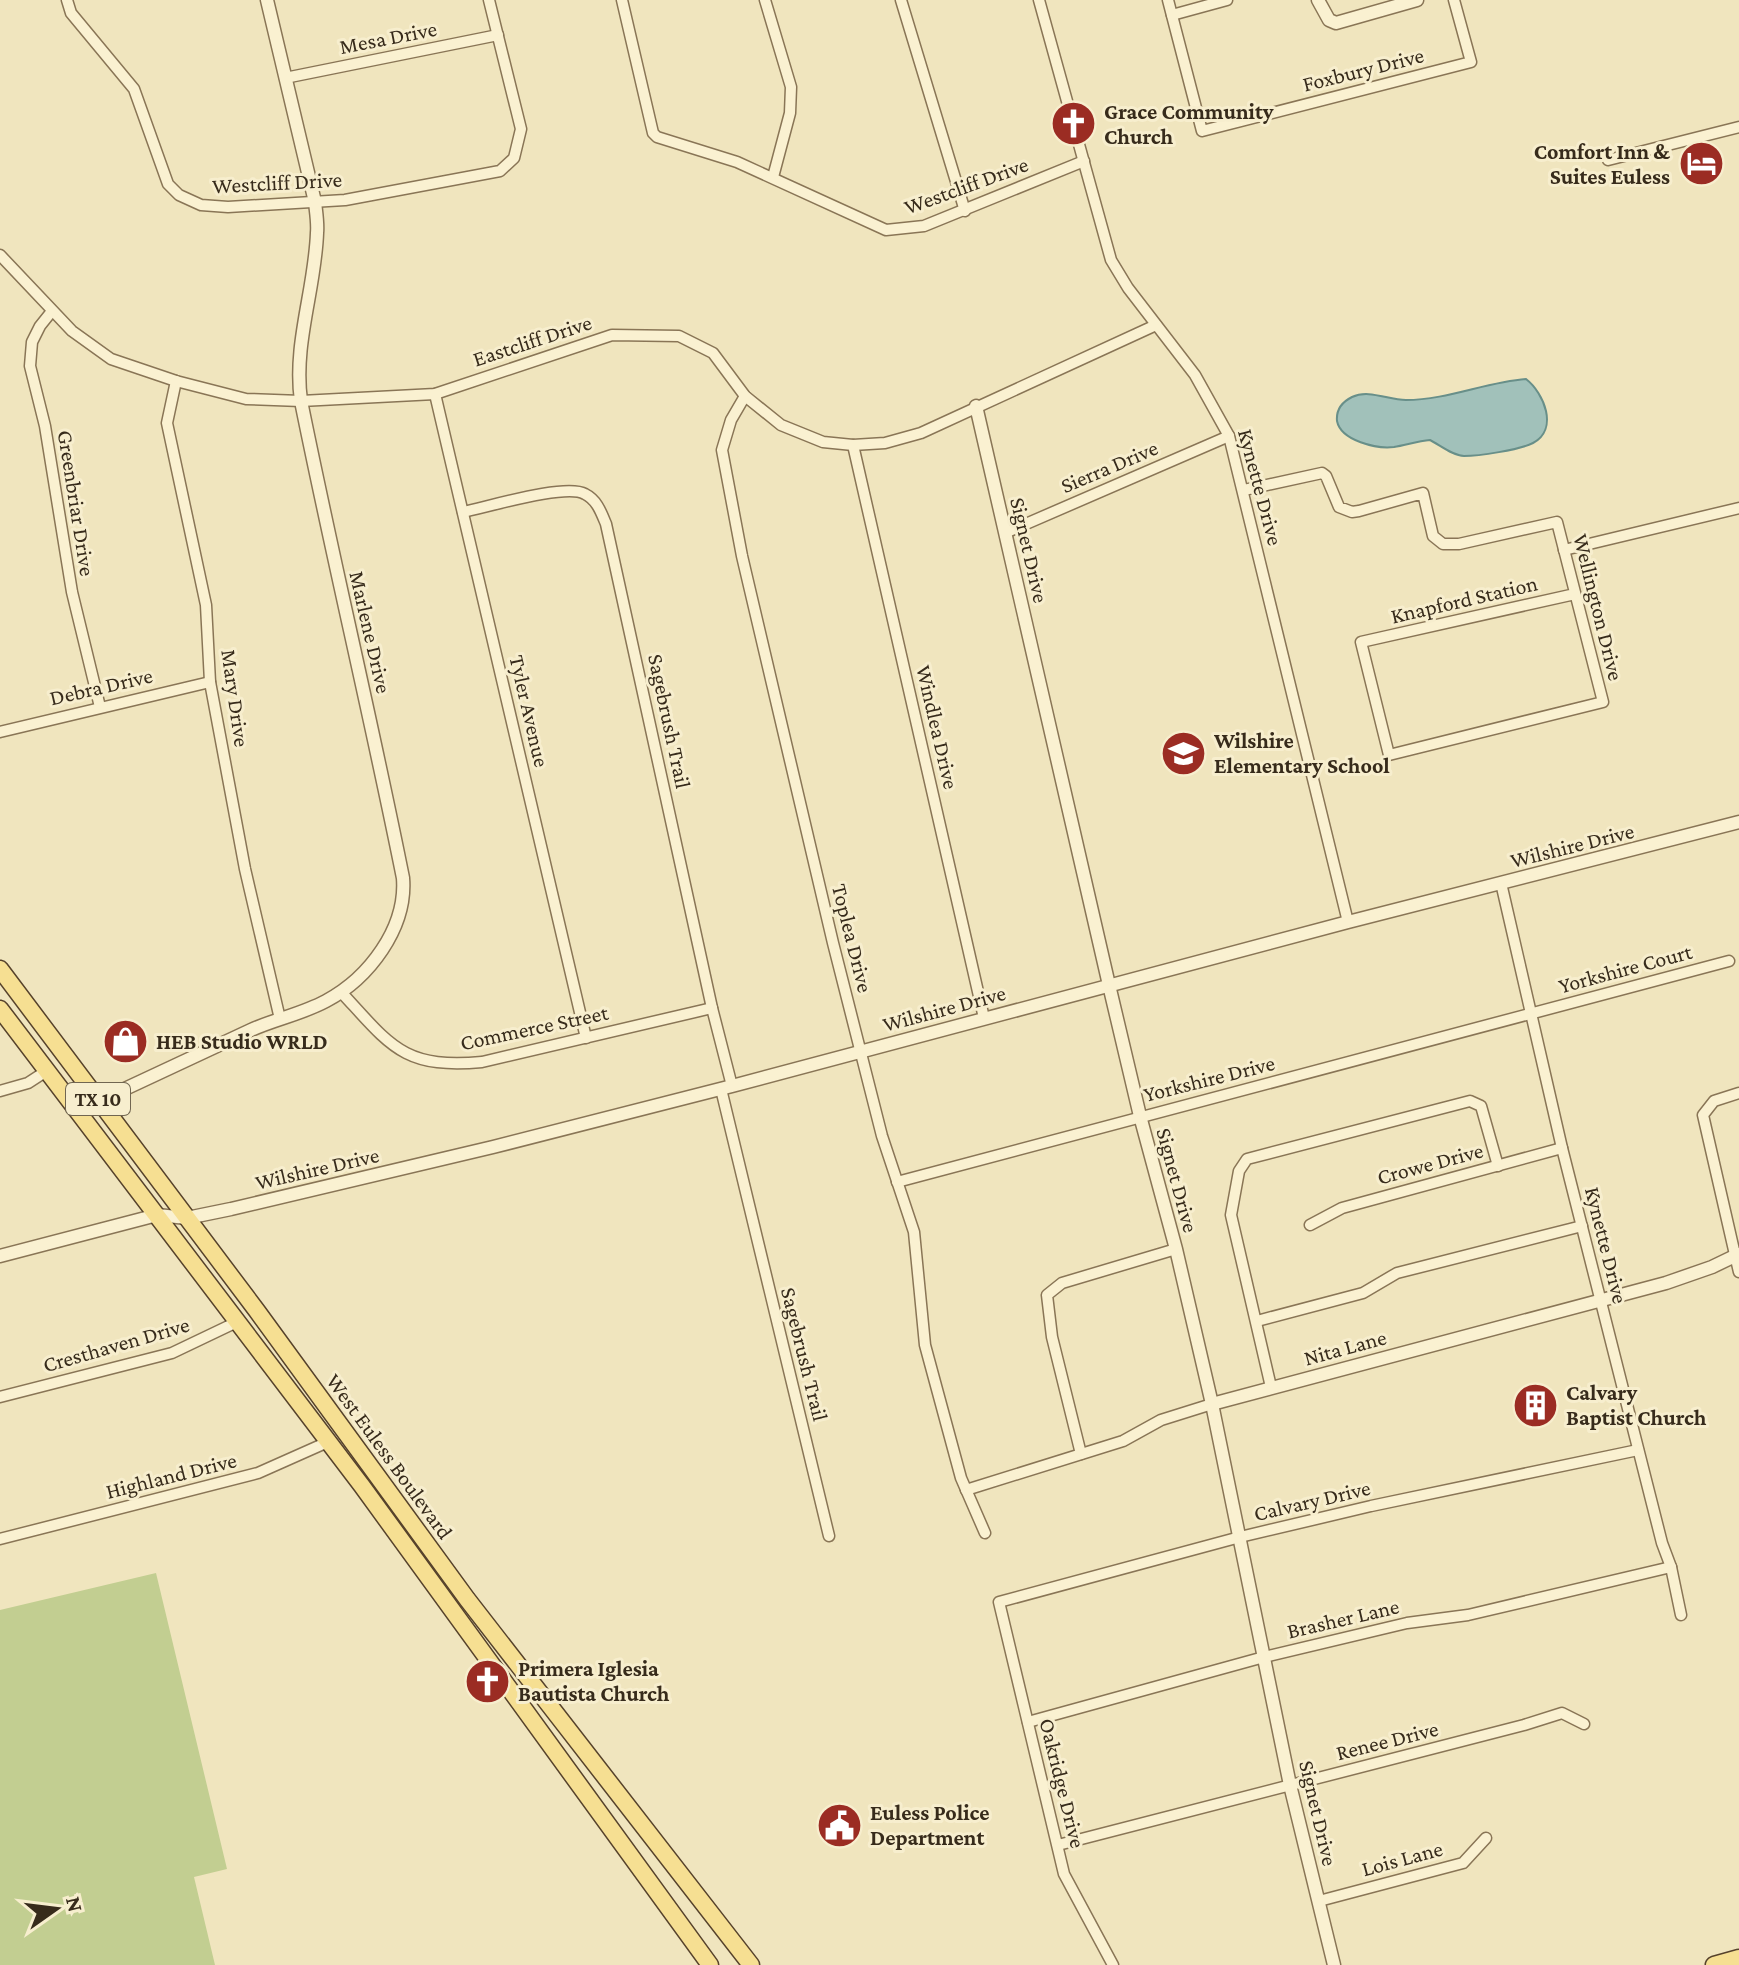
<svg xmlns="http://www.w3.org/2000/svg" width="1739" height="1965" font-family="'Crimson Pro',serif">
<style>
.green{fill:#c2ce91}
.water{fill:#a1c1ba;stroke:#688f89;stroke-width:2}
.lines{fill:none;stroke-linecap:round;stroke-linejoin:round}
.minor-casing{stroke:#897556;stroke-width:13}
.tertiary-casing{stroke:#897556;stroke-width:15}
.primary-casing{stroke:#56422b;stroke-width:19}
.minor{stroke:#faf1d1;stroke-width:10}
.tertiary{stroke:#faf1d1;stroke-width:12}
.primary{stroke:#f6df92;stroke-width:16}
.labels{text-anchor:middle;stroke-width:6;stroke-linejoin:round;paint-order:stroke}
.shield{fill:#f7eece;stroke:#716651;stroke-width:2}
.shield-label{font-size:20px;font-weight:bold;fill:#372b1b}
.street-label{font-size:22px;fill:#372b1b;stroke:#f7eece}
.poi-label{font-size:22px;font-weight:bold;fill:#372b1b;stroke:#f7eece;text-anchor:start}
</style>
<rect width="100%" height="100%" fill="#f0e5be"/>
<polygon class="green" points="156,1573 227,1869 194,1877 215,1965 0,1965 0,1610"/>
<path class="water" d="M 1526,379 C 1544,393 1559,429 1533,443 C 1520,450 1478,456 1464,456 C 1453,456 1440,445 1430,440 C 1418,441 1406,445 1394,447 C 1377,449 1341,441 1337,421 C 1336,410 1342,402 1352,397 C 1369,389 1388,400 1406,400 C 1447,400 1486,382 1526,379 Z"/>
<g class="lines">
<defs>
<g id="minor">
<polyline points="67,0 71,13 134,89 168,184 179,195 201,205 228,207 345,200 500,171 514,158 521,129 489,0"/>
<polyline points="622,0 653,133 657,137 737,162 886,230 924,226 1084,161"/>
<polyline points="765,0 791,87 790,113 773,177"/>
<polyline points="901,0 965,211"/>
<polyline points="1039,0 1111,260 1128,288 1195,375 1229,436 1348,922"/>
<polyline points="1168,0 1202,131 1471,62 1454,0"/>
<polyline points="1172,15 1227,0"/>
<polyline points="285,78 498,35"/>
<polyline points="1608,160 1739,127"/>
<polyline points="0,255 72,331 111,359 176,381 246,399 301,401 435,394 612,335 679,336 713,353 745,396 781,425 823,442 853,445 885,443 921,433 1156,325"/>
<polyline points="52,311 40,326 32,342 30,366 45,426 72,592 100,707"/>
<polyline points="176,381 167,423 206,605 210,682 245,869 280,1019"/>
<polyline points="435,394 586,1038"/>
<polyline points="745,396 731,420 722,450 742,556 833,943 882,1136 914,1232 925,1345 961,1478 985,1533"/>
<polyline points="853,445 984,1018"/>
<polyline points="1244,490 1322,473 1326,476 1339,507 1352,512 1359,511 1423,493 1433,536 1443,544 1459,544 1557,522 1603,702 1389,755 1361,642 1575,594"/>
<path d="M 463,512 C 488,507 566,483 585,494 C 597,500 601,512 606,524 L 712,1008 L 732,1086"/>
<polyline points="1005,533 1229,436"/>
<polyline points="1564,550 1739,508"/>
<polyline points="0,732 210,682"/>
<polyline points="1501,883 1562,1148 1662,1543 1671,1567 1681,1615"/>
<path d="M 341,992 C 391,1046 403,1069 482,1062 L 712,1008"/>
<polyline points="721,1089 829,1536"/>
<polyline points="0,1091 28,1083 48,1070"/>
<polyline points="1739,1093 1714,1101 1703,1115 1739,1272"/>
<polyline points="897,1182 1729,961"/>
<polyline points="1310,1225 1342,1208 1562,1148"/>
<polyline points="1257,1321 1363,1293 1397,1273 1582,1226"/>
<polyline points="1271,1387 1231,1215 1239,1171 1247,1159 1470,1101 1481,1106 1498,1166"/>
<polyline points="0,1397 172,1353 239,1321"/>
<polyline points="1081,1454 1052,1337 1047,1295 1062,1283 1176,1249"/>
<polyline points="966,1490 1123,1441 1161,1420 1212,1404"/>
<polyline points="0,1539 258,1473 330,1441"/>
<polyline points="1028,1722 1264,1657 1407,1623 1468,1615 1671,1567"/>
<polyline points="1058,1845 1524,1725 1562,1713 1584,1724"/>
<polyline points="1319,1901 1463,1863 1486,1838"/>
<polyline points="1113,1965 1064,1874 999,1602 1240,1537 1371,1506 1638,1450"/>
</g>
<g id="tertiary">
<polyline points="1318,0 1329,20 1336,23 1417,0"/>
<polyline points="976,406 1109,985 1140,1116 1176,1249 1212,1404 1290,1785 1334,1965"/>
<path d="M 99,1101 C 150,1077 200,1054 251,1030 C 275,1019 302,1014 326,1001 C 369,978 407,928 403,878 C 371,718 333,560 301,401 C 293,344 315,290 317,233 C 318,223 316,212 315,202 L 267,0"/>
<polyline points="0,1256 157,1215 187,1218 231,1209 493,1147 732,1086 1348,922 1739,822"/>
<polyline points="1212,1404 1666,1283 1712,1267 1739,1254"/>
</g>
<g id="primary">
<polyline points="0,969 257,1311 467,1599 751,1965"/>
<polyline points="0,1009 362,1486 710,1965"/>
<polyline points="1714,1965 1739,1958"/>
</g>
</defs>
<use href="#minor" class="minor-casing"/>
<use href="#tertiary" class="tertiary-casing"/>
<use href="#primary" class="primary-casing"/>
<use href="#minor" class="minor"/>
<use href="#tertiary" class="tertiary"/>
<use href="#primary" class="primary"/>
</g>
<defs>
<symbol id="church-disc" viewBox="-11 -11 22 22"><circle r="9.5" fill="#9b2c23" stroke="#f7eece"/><path d="M-1.2-6h2.4v3.5h3.3v2.4h-3.3V6h-2.4V-.1h-3.3v-2.4h3.3Z" fill="#fff"/></symbol>
<symbol id="hotel-disc" viewBox="-11 -11 22 22"><circle r="9.5" fill="#9b2c23" stroke="#f7eece"/><path d="M-6-4.5h1.5V1H6V5H4.5V3h-9V5H-6ZM-4 0a1.8 1.8 0 1 1 3.6 0ZM.5 0V-2.5h3Q6-2.5 6 0Z" fill="#fff"/></symbol>
<symbol id="school-disc" viewBox="-11 -11 22 22"><circle r="9.5" fill="#9b2c23" stroke="#f7eece"/><path d="M0-5L7-2L0 1L-7-2ZM-4 1L0 2.5L4 1V4Q0 6-4 4Z" fill="#fff"/></symbol>
<symbol id="shop-disc" viewBox="-11 -11 22 22"><circle r="9.5" fill="#9b2c23" stroke="#f7eece"/><path d="M-5-2.5h2.3a2.7 3.5 0 0 1 5.4 0H5L5.5 6h-11ZM-1.5-2.5h3a1.5 2.3 0 0 0-3 0Z" fill="#fff"/></symbol>
<symbol id="building-disc" viewBox="-11 -11 22 22"><circle r="9.5" fill="#9b2c23" stroke="#f7eece"/><path d="M-4-6H4V6H1V3H-1V6H-4ZM-2.5-4.3h1.7v1.8h-1.7ZM.8-4.3h1.7v1.8H.8ZM-2.5-1h1.7V.8h-1.7ZM.8-1h1.7V.8H.8Z" fill="#fff"/></symbol>
<symbol id="civic-disc" viewBox="-11 -11 22 22"><circle r="9.5" fill="#9b2c23" stroke="#f7eece"/><path d="M-.6-6.5H3V-4.5H.6V-3L4-1V1h2V6H-6V1h2V-1L-.6-3ZM-1.2 2.5V6h2.4V2.5Z" fill="#fff"/></symbol>
</defs>
<g fill-rule="evenodd">
<use href="#church-disc" x="1048" y="98" width="51" height="51"/>
<use href="#hotel-disc" x="1676" y="138" width="51" height="51"/>
<use href="#school-disc" x="1158" y="728" width="51" height="51"/>
<use href="#shop-disc" x="100" y="1016" width="51" height="51"/>
<use href="#building-disc" x="1510" y="1380" width="51" height="51"/>
<use href="#church-disc" x="462" y="1656" width="51" height="51"/>
<use href="#civic-disc" x="814" y="1800" width="51" height="51"/>
</g>
<g class="labels">
<rect class="shield" x="66" y="1083" width="64" height="32" rx="6"/>
<g class="shield-label">
<text x="98" y="1106">TX 10</text>
</g>
<g class="street-label">
<text transform="translate(388 37) rotate(-11)" y="8">Mesa Drive</text>
<text transform="translate(1363 69) rotate(-14)" y="8">Foxbury Drive</text>
<text transform="translate(277 182) rotate(-3)" y="8">Westcliff Drive</text>
<text transform="translate(966 185) rotate(-20)" y="8">Westcliff Drive</text>
<text transform="translate(532 340) rotate(-18)" y="8">Eastcliff Drive</text>
<text transform="translate(1109 466) rotate(-23)" y="8">Sierra Drive</text>
<text transform="translate(1261 487) rotate(75)" y="8">Kynette Drive</text>
<text transform="translate(77 503) rotate(81)" y="8">Greenbriar Drive</text>
<text transform="translate(1030 550) rotate(77)" y="8">Signet Drive</text>
<text transform="translate(1464 599) rotate(-13)" y="8">Knapford Station</text>
<text transform="translate(1599 607) rotate(76)" y="8">Wellington Drive</text>
<text transform="translate(371 632) rotate(77)" y="8">Marlene Drive</text>
<text transform="translate(101 686) rotate(-13)" y="8">Debra Drive</text>
<text transform="translate(236 698) rotate(82)" y="8">Mary Drive</text>
<text transform="translate(530 711) rotate(77)" y="8">Tyler Avenue</text>
<text transform="translate(670 721) rotate(78)" y="8">Sagebrush Trail</text>
<text transform="translate(938 727) rotate(77)" y="8">Windlea Drive</text>
<text transform="translate(1572 845) rotate(-14)" y="8">Wilshire Drive</text>
<text transform="translate(853 938) rotate(76)" y="8">Toplea Drive</text>
<text transform="translate(1625 968) rotate(-15)" y="8">Yorkshire Court</text>
<text transform="translate(944 1008) rotate(-15)" y="8">Wilshire Drive</text>
<text transform="translate(534 1027) rotate(-12)" y="8">Commerce Street</text>
<text transform="translate(1209 1078) rotate(-14)" y="8">Yorkshire Drive</text>
<text transform="translate(1430 1163) rotate(-15)" y="8">Crowe Drive</text>
<text transform="translate(317 1168) rotate(-13)" y="8">Wilshire Drive</text>
<text transform="translate(1178 1180) rotate(75)" y="8">Signet Drive</text>
<text transform="translate(1607 1245) rotate(76)" y="8">Kynette Drive</text>
<text transform="translate(116 1344) rotate(-16)" y="8">Cresthaven Drive</text>
<text transform="translate(1345 1347) rotate(-15)" y="8">Nita Lane</text>
<text transform="translate(805 1354) rotate(76)" y="8">Sagebrush Trail</text>
<text transform="translate(390 1456) rotate(54)" y="8">West Euless Boulevard</text>
<text transform="translate(171 1475) rotate(-14)" y="8">Highland Drive</text>
<text transform="translate(1312 1500) rotate(-13)" y="8">Calvary Drive</text>
<text transform="translate(1343 1618) rotate(-13)" y="8">Brasher Lane</text>
<text transform="translate(1387 1740) rotate(-14)" y="8">Renee Drive</text>
<text transform="translate(1063 1783) rotate(76)" y="8">Oakridge Drive</text>
<text transform="translate(1319 1813) rotate(77)" y="8">Signet Drive</text>
<text transform="translate(1402 1858) rotate(-15)" y="8">Lois Lane</text>
</g>
<g class="poi-label">
<text x="1104" y="119">Grace Community<tspan x="1104" dy="25">Church</tspan></text>
<text x="1670" y="159" text-anchor="end">Comfort Inn &amp;<tspan x="1670" dy="25">Suites Euless</tspan></text>
<text x="1214" y="748">Wilshire<tspan x="1214" dy="25">Elementary School</tspan></text>
<text x="156" y="1049">HEB Studio WRLD</text>
<text x="1566" y="1400">Calvary<tspan x="1566" dy="25">Baptist Church</tspan></text>
<text x="518" y="1676">Primera Iglesia<tspan x="518" dy="25">Bautista Church</tspan></text>
<text x="870" y="1820">Euless Police<tspan x="870" dy="25">Department</tspan></text>
</g>
</g>
<g transform="translate(56 1909) rotate(76)" stroke="#f7eece" stroke-width="6" paint-order="stroke">
<path d="M0-6L14 30L0 20L-14 30Z" fill="#372b1b"/>
<text y="-12" font-size="22" font-weight="bold" text-anchor="middle" fill="#372b1b">N</text>
</g>
</svg>
